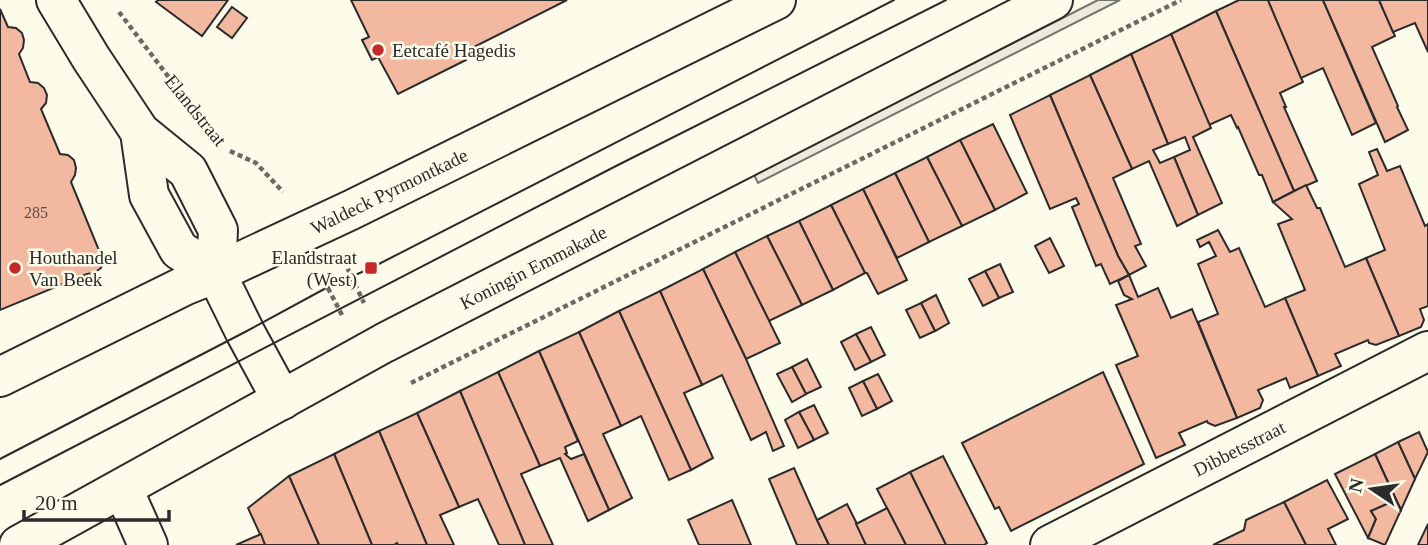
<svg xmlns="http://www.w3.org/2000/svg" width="1428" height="545" font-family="'Times New Roman',serif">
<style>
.parking{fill:#eceadb;stroke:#74746e;stroke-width:2}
.building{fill:#f2b8a0;stroke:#2b2b2b;stroke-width:2}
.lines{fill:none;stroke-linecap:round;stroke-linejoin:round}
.street-casing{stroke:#2b2b2b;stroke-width:42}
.secondary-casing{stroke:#2b2b2b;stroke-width:42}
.path{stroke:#6a6964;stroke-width:4.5;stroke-dasharray:5 3.5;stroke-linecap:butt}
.street{stroke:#fdfbea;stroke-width:38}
.secondary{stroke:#fdfbea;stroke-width:38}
.tram{stroke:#2b2b2b;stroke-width:2}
.poi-dot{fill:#c62828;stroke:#fdfbea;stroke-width:2.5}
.labels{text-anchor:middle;stroke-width:5;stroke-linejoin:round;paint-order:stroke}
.number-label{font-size:16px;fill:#5d4e48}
.poi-label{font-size:19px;fill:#2b2b2b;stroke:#fdfbea;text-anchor:start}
.street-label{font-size:19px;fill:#2b2b2b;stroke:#fdfbea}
</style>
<rect width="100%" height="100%" fill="#fdfbea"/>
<polygon class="parking" points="1098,0 1120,0 758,183 754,175"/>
<g class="building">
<polygon points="158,0 228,0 202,36 156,2"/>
<polygon points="351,0 567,0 462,53 466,60 398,94 378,57 372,60 362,40 369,37"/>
<polygon points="1239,0 1268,0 1303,82 1280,93 1286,107 1284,107 1317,181 1294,191 1216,11"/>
<polygon points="1268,0 1323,0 1376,123 1352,135 1323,68 1301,78"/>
<polygon points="1323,0 1379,0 1395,36 1372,47 1398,106 1397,107 1408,130 1385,142"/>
<polygon points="1379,0 1428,0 1428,52 1415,23 1393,32"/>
<polygon points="232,7 247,18 232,38 217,27"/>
<polygon points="0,9 8,27 16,28 22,33 24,40 23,48 19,54 30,82 38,83 44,88 47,95 46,103 41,109 60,154 68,155 74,160 76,168 75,175 71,182 98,248 102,253 103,261 101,268 94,273 87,274 0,310"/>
<polygon points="1216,11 1294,191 1273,202 1262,175 1259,175 1238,127 1237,128 1231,115 1209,125 1171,34"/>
<polygon points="1171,34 1211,128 1193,137 1222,203 1198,215 1174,157 1190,150 1185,137 1168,144 1131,54"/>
<polygon points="1131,54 1168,144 1153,150 1160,163 1174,157 1198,215 1177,226 1149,161 1132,169 1090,75"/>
<polygon points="1090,75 1132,169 1113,178 1141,244 1135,246 1146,266 1129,275 1118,256 1050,95"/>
<polygon points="1050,95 1118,256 1129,275 1110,284 1101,264 1096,266 1072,207 1079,204 1076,198 1050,209 1010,115"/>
<polygon points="993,124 1027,193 995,210 960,140"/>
<polygon points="960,140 995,210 962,226 927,157"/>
<polygon points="1377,149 1387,171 1400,166 1425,226 1428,224 1428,306 1420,309 1424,320 1421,327 1399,336 1366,258 1385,250 1359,184 1378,175 1369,152"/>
<polygon points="927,157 962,226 929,242 895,173"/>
<polygon points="895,173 929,242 897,258 863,189"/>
<polygon points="1306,185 1317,208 1320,208 1345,267 1366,258 1399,336 1376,345 1369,343 1368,340 1335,354 1341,366 1318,376 1285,298 1305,290 1278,224 1292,219 1273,202"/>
<polygon points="863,189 907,280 878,294 867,273 865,273 831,205"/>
<polygon points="831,205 865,273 833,290 799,221"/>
<polygon points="799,221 833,290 802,305 767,236"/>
<polygon points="1218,230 1230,252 1239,248 1265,307 1285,298 1318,376 1290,388 1286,378 1258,390 1263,400 1260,408 1237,418 1198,322 1218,314 1198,264 1216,256 1209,242 1200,247 1197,240"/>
<polygon points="767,236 802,305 769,321 735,252"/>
<polygon points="1050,238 1064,266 1049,273 1035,246"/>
<polygon points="735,252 780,343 746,359 703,269"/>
<polygon points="1000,264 1013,292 999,298 985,271"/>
<polygon points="703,269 746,359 784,446 773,451 766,432 751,440 722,375 702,385 660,291"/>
<polygon points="985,271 999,298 983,306 969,279"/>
<polygon points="1129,275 1138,297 1158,288 1171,318 1192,309 1237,418 1215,426 1208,423 1207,421 1179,433 1185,445 1156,458 1116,365 1138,356 1116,305 1132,299 1124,295 1118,281"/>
<polygon points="660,291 702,385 684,393 713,458 691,470 619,311"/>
<polygon points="936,295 949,323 935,331 921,303"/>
<polygon points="921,303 935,331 920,338 906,310"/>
<polygon points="619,311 691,470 669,480 641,416 621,426 579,332"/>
<polygon points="871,327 885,355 871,362 856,334"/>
<polygon points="579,332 621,426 603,434 632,498 609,510 539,351"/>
<polygon points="856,334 871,362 855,370 841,342"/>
<polygon points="539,351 578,441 565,447 567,453 565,454 571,459 584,454 609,510 588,521 560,458 540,466 498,372"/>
<polygon points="807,359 821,387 806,394 792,367"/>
<polygon points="792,367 806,394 792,402 777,374"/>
<polygon points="498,372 540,466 521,474 553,545 525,545 460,391"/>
<polygon points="1103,372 1144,464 1011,531 999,507 995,509 962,443"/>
<polygon points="878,374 892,401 877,409 863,381"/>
<polygon points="863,381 877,409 862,416 849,388"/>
<polygon points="460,391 525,545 499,545 478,499 459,507 417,413"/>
<polygon points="814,405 828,433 814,440 799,412"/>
<polygon points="799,412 814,440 798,448 785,420"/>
<polygon points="417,413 459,507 440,515 454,545 427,545 379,431"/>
<polygon points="379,431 427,545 398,545 397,543 394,545 372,545 334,454"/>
<polygon points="1419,432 1428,452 1415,479 1398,442"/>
<polygon points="1398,442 1415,479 1401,510 1375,454"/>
<polygon points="334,454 372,545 319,545 289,476"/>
<polygon points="1375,454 1396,500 1371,511 1376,519 1368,538 1335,474"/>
<polygon points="943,456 987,543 984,545 946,545 910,472"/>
<polygon points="794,468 817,520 829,545 797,545 769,479"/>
<polygon points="910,472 946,545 906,545 877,489"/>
<polygon points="289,476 319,545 265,545 248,508"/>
<polygon points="1327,480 1348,519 1328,529 1336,545 1306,545 1284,502"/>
<polygon points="732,500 751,545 699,545 688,520"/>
<polygon points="1396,500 1401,510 1385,545 1368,538 1376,519 1371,511"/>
<polygon points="1284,502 1306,545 1213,545 1244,530 1246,520"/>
<polygon points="847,504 857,524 866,545 829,545 817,520"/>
<polygon points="887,508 906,545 866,545 856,524"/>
<polygon points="1428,524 1428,545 1418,545"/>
<polygon points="261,534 265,545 236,545"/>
</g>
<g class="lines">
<defs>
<g id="street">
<polyline points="123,489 148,545"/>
<polyline points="1050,545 1428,351"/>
</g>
<g id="secondary">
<polyline points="56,0 91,58 140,132 188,171 218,230 216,273 245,332 282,400"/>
<polyline points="140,132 149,195 179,250 216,273"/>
<polyline points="0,377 186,285 216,273 351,210 776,0"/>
<polyline points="19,545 384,343 1053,0"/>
</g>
</defs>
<use href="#street" class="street-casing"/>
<use href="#secondary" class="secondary-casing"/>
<g class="path">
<polyline points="119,12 203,122"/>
<polyline points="230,151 256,163 283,192"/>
<polyline points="344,261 364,303"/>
<polyline points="320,273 342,315"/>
<polyline points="411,383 1181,0"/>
</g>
<use href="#street" class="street"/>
<use href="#secondary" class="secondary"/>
<g class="tram">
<polyline points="0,459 245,332 328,287 371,268 894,0"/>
<polyline points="0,485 616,166 946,0"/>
</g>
</g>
<g class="poi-dot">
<circle cx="378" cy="50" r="7"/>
<circle cx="15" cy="268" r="7"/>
<rect x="364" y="261" width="14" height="14" rx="3.5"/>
</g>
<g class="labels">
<g class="number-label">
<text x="36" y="218">285</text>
</g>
<g class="poi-label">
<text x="392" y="57">Eetcafé Hagedis</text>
<text x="29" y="264">Houthandel<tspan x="29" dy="22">Van Beek</tspan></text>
<text x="357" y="264" text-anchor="end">Elandstraat<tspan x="357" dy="22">(West)</tspan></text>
</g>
<g class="street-label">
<text transform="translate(196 110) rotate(51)" y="7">Elandstraat</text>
<text transform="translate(389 191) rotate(-26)" y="7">Waldeck Pyrmontkade</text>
<text transform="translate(533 267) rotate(-27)" y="7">Koningin Emmakade</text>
<text transform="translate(1239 448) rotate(-27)" y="7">Dibbetsstraat</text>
</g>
</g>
<g transform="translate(1372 489) rotate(283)" stroke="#fdfbea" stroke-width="5" paint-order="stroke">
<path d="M0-5L12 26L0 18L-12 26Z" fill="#2b2b2b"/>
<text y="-10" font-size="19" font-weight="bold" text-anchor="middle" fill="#2b2b2b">N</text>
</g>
<path d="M24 510v10h145v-10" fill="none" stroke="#2b2b2b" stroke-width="3.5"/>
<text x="35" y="510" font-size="21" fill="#2b2b2b" stroke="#fdfbea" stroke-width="5" paint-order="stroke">20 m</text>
</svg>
